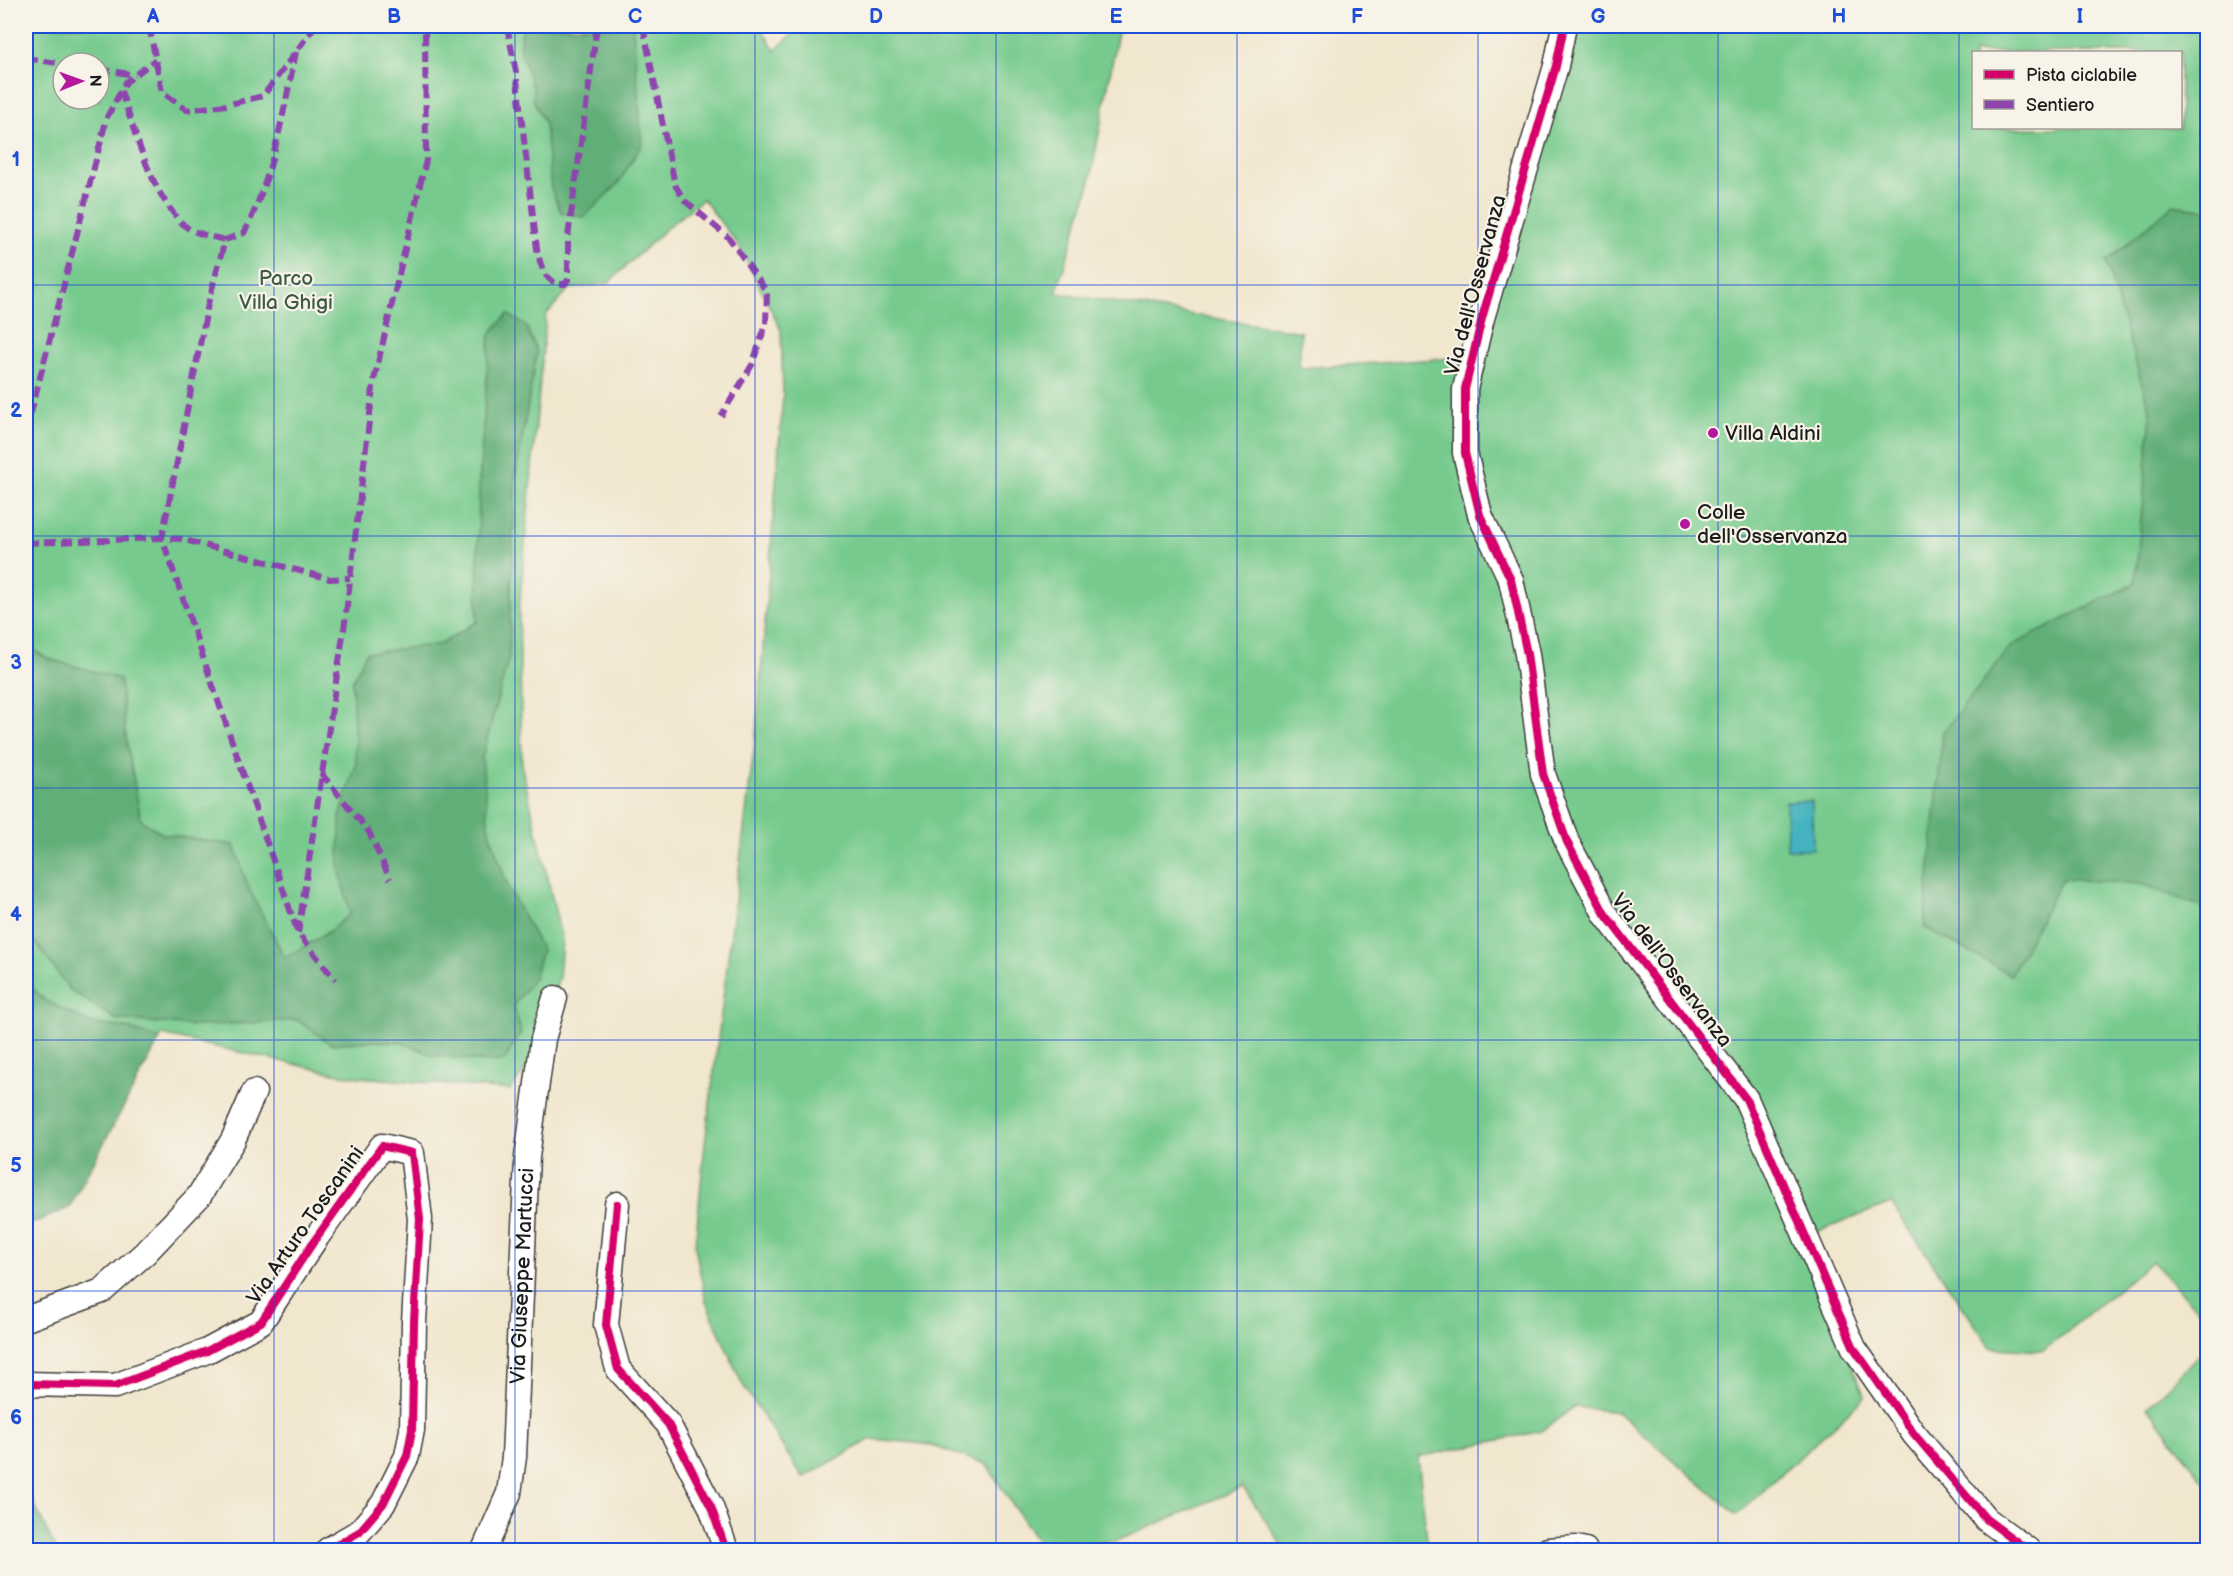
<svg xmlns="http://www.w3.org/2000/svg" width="2233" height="1576" font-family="'Balsamiq Sans',sans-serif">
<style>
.green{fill:#76ca8d;stroke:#497354;stroke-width:1.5;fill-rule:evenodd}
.forest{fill:#60ae78;stroke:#3e654a;stroke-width:1.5}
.water{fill:#44b2c0;stroke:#30676e;stroke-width:1.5}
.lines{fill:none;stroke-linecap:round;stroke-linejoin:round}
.minor-casing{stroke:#3c3a37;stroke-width:27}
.minor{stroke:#fff;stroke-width:24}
.quiet{stroke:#8e44ad;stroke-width:6;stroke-dasharray:12 6;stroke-linecap:butt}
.cycleway-casing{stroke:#f7f3e8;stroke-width:11}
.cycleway{stroke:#d6006c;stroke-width:8}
.grid{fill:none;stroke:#1d4ed8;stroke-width:1.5;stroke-opacity:0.55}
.poi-dot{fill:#b5179e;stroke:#f7f3e8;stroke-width:2}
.labels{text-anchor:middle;stroke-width:4.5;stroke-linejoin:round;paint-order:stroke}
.park-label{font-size:21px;fill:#3c5944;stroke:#f7f3e8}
.street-label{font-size:21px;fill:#1c1c1c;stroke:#f7f3e8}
.poi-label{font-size:21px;fill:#1c1c1c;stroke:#f7f3e8;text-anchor:start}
.neatline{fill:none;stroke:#1d4ed8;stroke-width:2}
.grid-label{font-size:20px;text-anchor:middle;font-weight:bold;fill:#1d4ed8}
</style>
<rect width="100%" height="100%" fill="#f7f3e8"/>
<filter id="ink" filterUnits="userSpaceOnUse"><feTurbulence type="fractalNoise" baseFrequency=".0167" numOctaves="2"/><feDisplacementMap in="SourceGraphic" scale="12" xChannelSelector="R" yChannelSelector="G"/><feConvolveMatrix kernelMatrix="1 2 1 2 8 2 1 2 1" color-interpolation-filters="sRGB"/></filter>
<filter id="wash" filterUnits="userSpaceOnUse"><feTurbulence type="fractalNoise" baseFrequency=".008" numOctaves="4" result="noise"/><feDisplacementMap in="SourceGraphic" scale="24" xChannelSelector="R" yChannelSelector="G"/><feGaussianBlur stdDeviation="1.35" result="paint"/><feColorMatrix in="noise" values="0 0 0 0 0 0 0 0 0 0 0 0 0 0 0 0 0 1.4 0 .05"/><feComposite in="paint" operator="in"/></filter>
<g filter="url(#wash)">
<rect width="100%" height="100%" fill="#f1e6ce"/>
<g class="green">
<path d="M 26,26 L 760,26 L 775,50 L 802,26 L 1119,26 L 1089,187 L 1056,293 L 1301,332 L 1299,368 L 1471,357 L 1563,26 L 2207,26 L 2207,1319 L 2152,1261 L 2043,1351 L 1991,1348 L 1891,1203 L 1812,1234 L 1801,1241 L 1865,1397 L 1737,1515 L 1617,1412 L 1574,1407 L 1542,1431 L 1418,1457 L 1428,1550 L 1285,1550 L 1243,1487 L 1116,1541 L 1041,1548 L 986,1464 L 926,1444 L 871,1439 L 803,1478 L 741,1382 L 706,1302 L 695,1247 L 704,1152 L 757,724 L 783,395 L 781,330 L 739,246 L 703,199 L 669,226 L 608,283 L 569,289 L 546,315 L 519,610 L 522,768 L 562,940 L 559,978 L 530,1063 L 510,1090 L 348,1076 L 162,1035 L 160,1039 L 130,1029 L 90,1023 L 44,1000 L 26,981 ZM 1974,52 L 2180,52 L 2180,128 L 1974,128 ZM 63,63 L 99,63 L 99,99 L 63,99 Z"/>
<polygon points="2207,1347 2207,1486 2148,1407"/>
</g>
<g class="forest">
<polygon points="523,26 632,26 633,28 642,144 618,184 584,217 561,212 551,188 545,124 533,100 533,88 519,48"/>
<polygon points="2173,205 2207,210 2207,909 2141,884 2062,879 2011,975 1924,927 1943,732 2011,646 2135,583 2151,415 2106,262"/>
<polygon points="508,314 526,326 537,352 515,479 509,656 482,758 489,831 508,887 542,950 534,978 514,1005 521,1033 504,1061 488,1062 432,1055 402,1042 370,1041 331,1044 297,1020 196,1026 115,1019 70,990 36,943 26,938 26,645 46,658 120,679 126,738 141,820 163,834 234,845 249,889 285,958 327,933 350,914 339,868 340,816 356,765 352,682 366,653 441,644 477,622 479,484 490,334"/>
<polygon points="26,981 44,1000 90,1023 130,1029 160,1039 69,1208 26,1226"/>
<polygon points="26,1486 56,1550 26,1550"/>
</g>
<polygon class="water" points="1812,801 1813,849 1787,849 1786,802"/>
</g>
<g filter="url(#ink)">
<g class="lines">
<defs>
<g id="minor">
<polyline points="1564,26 1556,66 1482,318 1465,389 1465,453 1480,515 1511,580 1527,654 1543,774 1567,842 1605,914 1746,1099 1854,1348 1914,1434 1986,1519 2028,1550"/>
<polyline points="617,1204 606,1325 618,1369 668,1424 711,1507 726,1550"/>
<polyline points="26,1319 102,1291 145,1253 199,1196 233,1140 254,1092"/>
<polyline points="26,1384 115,1386 207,1351 261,1322 314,1241 382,1146 412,1153 420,1219 414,1322 412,1430 407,1456 383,1504 359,1532 328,1550"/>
<path id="s1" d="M 484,1550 L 509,1493 L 514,1457 L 527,1157 L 543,1039 L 555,998"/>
<polyline points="1548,1550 1576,1548 1585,1550"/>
</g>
</defs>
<use href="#minor" class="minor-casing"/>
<use href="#minor" class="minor"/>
<g class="quiet">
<polyline points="149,26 162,92 187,110 226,105 263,96 315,26"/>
<path d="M 507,26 L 516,72 L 537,249 C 541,266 544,285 565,284 L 568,280 L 568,237 L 597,26"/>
<polyline points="643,26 675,185 685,201 729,238 767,292 766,324 752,365 721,416"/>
<path d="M 296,52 C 283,113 273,177 244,233 L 225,240 L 208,304 L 162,538 L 181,539 L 330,579 L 350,578"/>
<polyline points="26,58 63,64"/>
<polyline points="99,69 135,75"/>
<path d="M 121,91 C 136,135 151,194 185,226 C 194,234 214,237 225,240"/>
<polyline points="26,432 107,117 126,82 155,60"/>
<polyline points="26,543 162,538 298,933 335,980"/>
<polyline points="321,773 369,832 390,879"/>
<polyline points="298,933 345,622 374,380 426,160 425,26"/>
<polyline points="1548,1550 1576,1548 1585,1550"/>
</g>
<defs>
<g id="cycleway">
<polyline points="1564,26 1556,66 1482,318 1465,389 1465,453 1480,515 1511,580 1527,654 1543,774 1567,842 1605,914 1746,1099 1854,1348 1914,1434 1986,1519 2028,1550"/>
<polyline points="617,1204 606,1325 618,1369 668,1424 711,1507 726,1550"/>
<polyline points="26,1384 115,1386 207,1351 261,1322 314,1241 382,1146 412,1153 420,1219 414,1322 412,1430 407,1456 383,1504 359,1532 328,1550"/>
</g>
</defs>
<use href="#cycleway" class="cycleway-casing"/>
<use href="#cycleway" class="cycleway"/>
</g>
</g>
<path class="grid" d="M 274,26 L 274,1550M 515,26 L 515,1550M 755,26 L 755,1550M 996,26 L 996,1550M 1237,26 L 1237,1550M 1478,26 L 1478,1550M 1718,26 L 1718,1550M 1959,26 L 1959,1550M 26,285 L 2208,285M 26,536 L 2208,536M 26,788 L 2208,788M 26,1040 L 2208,1040M 26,1291 L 2208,1291"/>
<g class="poi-dot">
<circle cx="1713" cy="433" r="6"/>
<circle cx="1685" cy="524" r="6"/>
</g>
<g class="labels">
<g class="park-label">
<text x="286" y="285">Parco<tspan x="286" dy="24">Villa Ghigi</tspan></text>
</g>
<g class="street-label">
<text transform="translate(1475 285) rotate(-75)" y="7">Via dell'Osservanza</text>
<text transform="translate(1672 970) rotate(53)" y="7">Via dell'Osservanza</text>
<text transform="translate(305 1225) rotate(-55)" y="7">Via Arturo Toscanini</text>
<text dy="7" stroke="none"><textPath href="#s1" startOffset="280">Via Giuseppe Martucci</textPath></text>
</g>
<g class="poi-label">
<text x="1725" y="440">Villa Aldini</text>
<text x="1697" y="519">Colle<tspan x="1697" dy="24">dell'Osservanza</tspan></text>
</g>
</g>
<rect width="2233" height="1576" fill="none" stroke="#f7f3e8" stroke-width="66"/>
<rect x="1972" y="51" width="210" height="78" fill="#f7f3e8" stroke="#9f9d96" stroke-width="1.5"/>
<rect x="1984" y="70" width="30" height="9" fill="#d6006c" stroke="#9f9d96" stroke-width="1.5"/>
<text x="2026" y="81" font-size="18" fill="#1c1c1c">Pista ciclabile</text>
<rect x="1984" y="100" width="30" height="9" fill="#8e44ad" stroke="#9f9d96" stroke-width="1.5"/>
<text x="2026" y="111" font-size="18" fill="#1c1c1c">Sentiero</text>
<g transform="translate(81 81) rotate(89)"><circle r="28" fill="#f7f3e8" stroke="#9f9d96" stroke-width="1.5"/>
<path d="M0-4.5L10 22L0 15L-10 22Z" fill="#b5179e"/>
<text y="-9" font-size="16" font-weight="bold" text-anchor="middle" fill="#1c1c1c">N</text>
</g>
<rect x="33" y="33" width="2167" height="1510" class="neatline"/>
<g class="grid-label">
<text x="153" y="23">A</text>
<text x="394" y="23">B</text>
<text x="635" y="23">C</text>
<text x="876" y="23">D</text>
<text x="1116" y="23">E</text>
<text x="1357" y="23">F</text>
<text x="1598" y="23">G</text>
<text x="1839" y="23">H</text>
<text x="2080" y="23">I</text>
<text x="16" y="166">1</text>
<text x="16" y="417">2</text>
<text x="16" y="669">3</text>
<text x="16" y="921">4</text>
<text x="16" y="1172">5</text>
<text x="16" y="1424">6</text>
</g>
</svg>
